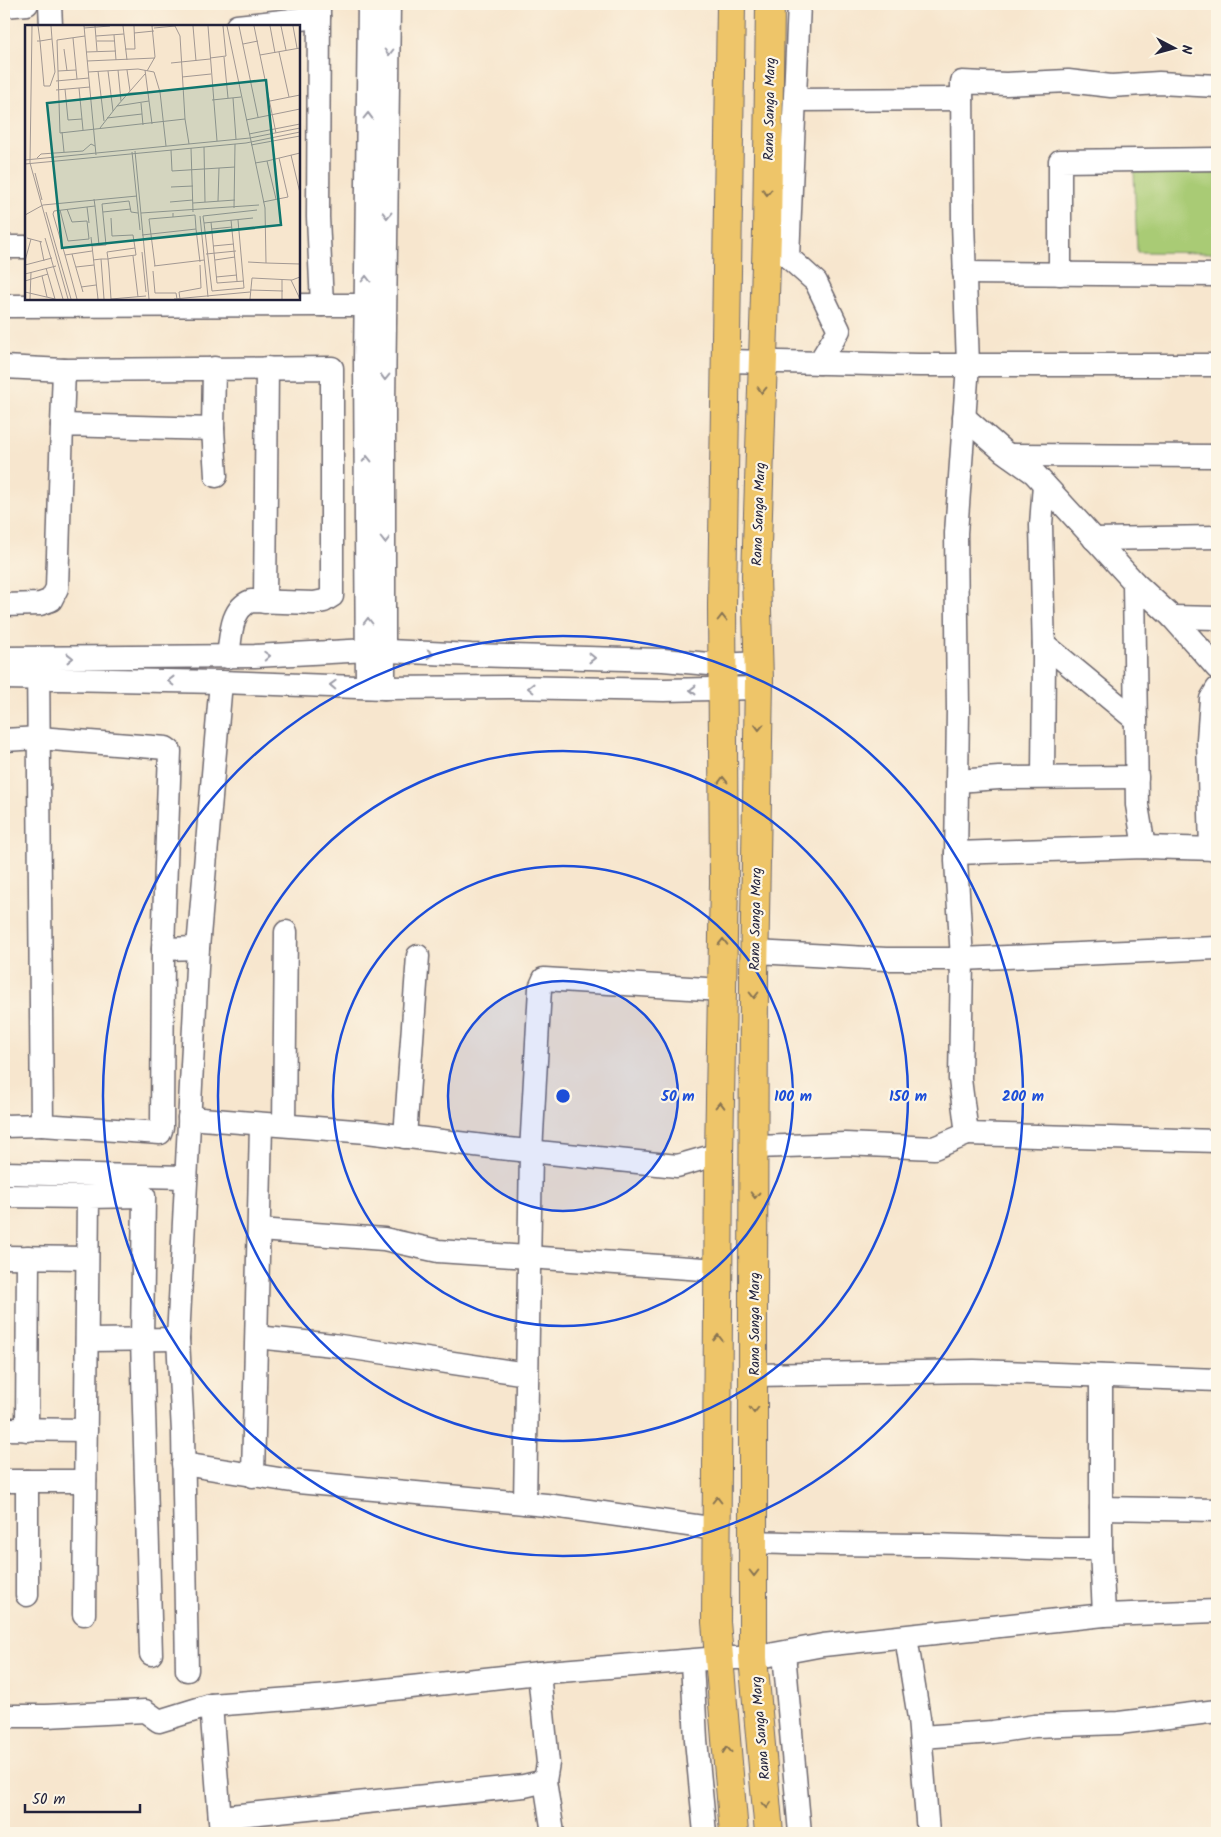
<svg xmlns="http://www.w3.org/2000/svg" width="1221" height="1837" font-family="Kalam,sans-serif">
<style>
.green{fill:#a9cb74;stroke:#667658}
.lines{fill:none;stroke-linecap:round;stroke-linejoin:round}
.minor-casing{stroke:#6d676e;stroke-width:25}
.major-casing{stroke:#6d676e;stroke-width:30}
.minor{stroke:#fff;stroke-width:22}
.major{stroke:#eec569;stroke-width:28}
.oneway{stroke:#9c9ca7}
.oneway2{stroke:#887452}
.ring{fill:none;stroke:#1d4ed8;stroke-width:2.5}
.labels{text-anchor:middle;stroke-width:4.5;stroke-linejoin:round;paint-order:stroke}
.street-label{font-size:14px;fill:#22223b;stroke:#fcf5e5}
.inset-road{fill:none;stroke:#a29893;stroke-width:1}
.view{fill:#0f766e;fill-opacity:0.15;stroke:#0f766e;stroke-width:2.5}
.inset-edge{fill:none;stroke:#22223b;stroke-width:2.5}
.centre{fill:#1d4ed8;stroke:#fcf5e5;stroke-width:2.5}
.ring-label{font-size:15px;text-anchor:middle;font-weight:bold;fill:#1d4ed8;stroke:#fcf5e5;stroke-width:4.5;stroke-linejoin:round;paint-order:stroke}
</style>
<rect width="100%" height="100%" fill="#fcf5e5"/>
<filter id="ink" filterUnits="userSpaceOnUse"><feTurbulence type="fractalNoise" baseFrequency=".02" numOctaves="2"/><feDisplacementMap in="SourceGraphic" scale="10" xChannelSelector="R" yChannelSelector="G"/><feConvolveMatrix kernelMatrix="1 2 1 2 8 2 1 2 1" color-interpolation-filters="sRGB"/></filter>
<filter id="wash" filterUnits="userSpaceOnUse"><feTurbulence type="fractalNoise" baseFrequency=".0096" numOctaves="4" result="noise"/><feDisplacementMap in="SourceGraphic" scale="20" xChannelSelector="R" yChannelSelector="G"/><feGaussianBlur stdDeviation="1.12" result="paint"/><feColorMatrix in="noise" values="0 0 0 0 0 0 0 0 0 0 0 0 0 0 0 0 0 1.4 0 .05"/><feComposite in="paint" operator="in"/></filter>
<g filter="url(#wash)">
<rect width="100%" height="100%" fill="#f7e6ce"/>
<polygon class="green" points="1134,172 1217,173 1217,253 1137,252"/>
</g>
<g filter="url(#ink)">
<g class="lines">
<defs>
<g id="minor">
<polyline points="50,4 51,26"/>
<polyline points="319,4 318,217 322,305 379,305"/>
<polyline points="799,4 788,257 816,282 839,330 819,363"/>
<polyline points="4,6 27,4"/>
<polyline points="237,26 319,17"/>
<polyline points="1217,86 1159,83 1111,86 1068,81 1006,84 962,82 963,222 968,365 956,533 958,709 956,861 962,959 960,1079 967,1134 1217,1141"/>
<polyline points="795,100 962,99"/>
<polyline points="4,247 26,247"/>
<polyline points="964,273 1217,275"/>
<polyline points="1060,274 1060,161 1217,159"/>
<polyline points="4,306 322,305"/>
<polyline points="727,361 919,365 1217,365"/>
<path d="M 4,367 L 64,370 L 332,368 L 332,596 L 324,601 L 314,603 L 251,601 C 230,609 231,637 228,657"/>
<polyline points="214,368 213,429 216,476"/>
<polyline points="964,417 1003,451 1034,473 1134,582 1137,805 1144,847"/>
<polyline points="62,425 64,370"/>
<polyline points="1009,455 1217,456"/>
<polyline points="1094,539 1217,537"/>
<polyline points="1134,582 1172,617 1217,668"/>
<polyline points="265,602 267,368"/>
<polyline points="4,605 40,604 51,600 57,588 62,425 213,429"/>
<polyline points="1172,617 1217,618"/>
<polyline points="1044,644 1136,720"/>
<polyline points="4,658 255,656 368,650 471,655 663,660 721,665 759,663"/>
<polyline points="38,658 42,1125 160,1133 162,1127 163,949 198,948"/>
<polyline points="4,678 221,682 384,688 510,687 664,690 759,688"/>
<polyline points="367,687 365,362 369,4"/>
<polyline points="384,688 384,403 389,4"/>
<polyline points="4,740 39,738 166,748 170,751 163,949"/>
<polyline points="1043,777 1044,655 1041,525 1044,484"/>
<polyline points="957,781 999,778 1137,777"/>
<polyline points="1211,849 1208,740 1211,699 1217,689"/>
<polyline points="956,853 1144,847 1217,849"/>
<polyline points="755,952 886,959 962,959 1217,948"/>
<polyline points="189,1118 367,1132 500,1148 677,1166 719,1154"/>
<polyline points="284,1125 286,932"/>
<polyline points="4,1126 42,1125"/>
<polyline points="405,1137 418,956"/>
<polyline points="755,1147 845,1144 934,1148 967,1134"/>
<polyline points="4,1173 186,1177"/>
<polyline points="4,1196 88,1197"/>
<polyline points="259,1230 384,1239 438,1251 718,1270"/>
<polyline points="4,1257 87,1258"/>
<polyline points="257,1337 333,1345 527,1374"/>
<polyline points="87,1340 178,1339"/>
<polyline points="755,1375 974,1371 1217,1380"/>
<polyline points="1101,1376 1101,1549 1104,1615"/>
<polyline points="4,1429 86,1430"/>
<polyline points="27,1430 28,1257"/>
<polyline points="183,1464 298,1482 546,1505 717,1529"/>
<polyline points="253,1476 261,1125"/>
<polyline points="4,1481 85,1481"/>
<polyline points="525,1503 531,1152 540,988 544,979 722,990"/>
<polyline points="1101,1508 1217,1510"/>
<path d="M 754,1542 C 812,1545 871,1544 929,1545 C 987,1546 1044,1550 1101,1549"/>
<polyline points="27,1595 27,1481"/>
<polyline points="84,1614 88,1197 144,1196 142,1340 151,1654"/>
<polyline points="906,1637 919,1718 928,1833"/>
<polyline points="784,1653 800,1833"/>
<polyline points="692,1662 696,1740 705,1833"/>
<polyline points="187,1670 183,1432 178,1339 198,948 221,682"/>
<polyline points="211,1705 221,1833"/>
<polyline points="4,1716 46,1716 145,1711 159,1721 211,1705 329,1696 548,1672 719,1658 753,1658 823,1645 1104,1615 1217,1611"/>
<polyline points="921,1737 993,1732 1034,1726 1119,1723 1217,1711"/>
<polyline points="545,1781 553,1833"/>
<polyline points="220,1817 524,1786 545,1781 548,1763 539,1673"/>
</g>
<g id="major">
<polyline points="731,4 722,606 724,882 719,1154 716,1622 734,1833"/>
<polyline points="769,1833 753,1658 753,1294 754,977 759,680 756,576 767,233 770,4"/>
</g>
</defs>
<use href="#minor" class="minor-casing"/>
<use href="#major" class="major-casing"/>
<use href="#minor" class="minor"/>
<use href="#major" class="major"/>
</g>
<defs><path id="oneway-chevron" d="M-2-3.5L2.5 0L-2 3.5" fill="none" stroke-width="1.6" stroke-linecap="round" stroke-linejoin="round" transform="scale(1.25)"/></defs>
<g class="oneway">
<use href="#oneway-chevron" transform="translate(389 52) rotate(90)"/>
<use href="#oneway-chevron" transform="translate(368 116) rotate(-89)"/>
<use href="#oneway-chevron" transform="translate(387 215) rotate(91)"/>
<use href="#oneway-chevron" transform="translate(366 279) rotate(-90)"/>
<use href="#oneway-chevron" transform="translate(385 377) rotate(91)"/>
<use href="#oneway-chevron" transform="translate(367 459) rotate(-91)"/>
<use href="#oneway-chevron" transform="translate(385 540) rotate(90)"/>
<use href="#oneway-chevron" transform="translate(368 621) rotate(-90)"/>
<use href="#oneway-chevron" transform="translate(430 654) rotate(2)"/>
<use href="#oneway-chevron" transform="translate(267 656) rotate(-3)"/>
<use href="#oneway-chevron" transform="translate(70 658)"/>
<use href="#oneway-chevron" transform="translate(592 658) rotate(1)"/>
<use href="#oneway-chevron" transform="translate(171 681) rotate(-179)"/>
<use href="#oneway-chevron" transform="translate(333 685) rotate(-178)"/>
<use href="#oneway-chevron" transform="translate(531 688) rotate(-179)"/>
<use href="#oneway-chevron" transform="translate(693 690) rotate(180)"/>
</g>
<g class="oneway2">
<use href="#oneway-chevron" transform="translate(767 192) rotate(91)"/>
<use href="#oneway-chevron" transform="translate(762 390) rotate(92)"/>
<use href="#oneway-chevron" transform="translate(722 618) rotate(-90)"/>
<use href="#oneway-chevron" transform="translate(759 727) rotate(91)"/>
<use href="#oneway-chevron" transform="translate(723 780) rotate(-91)"/>
<use href="#oneway-chevron" transform="translate(723 942) rotate(-89)"/>
<use href="#oneway-chevron" transform="translate(754 995) rotate(90)"/>
<use href="#oneway-chevron" transform="translate(720 1105) rotate(-89)"/>
<use href="#oneway-chevron" transform="translate(755 1195) rotate(91)"/>
<use href="#oneway-chevron" transform="translate(718 1338) rotate(-90)"/>
<use href="#oneway-chevron" transform="translate(754 1410) rotate(90)"/>
<use href="#oneway-chevron" transform="translate(717 1500) rotate(-90)"/>
<use href="#oneway-chevron" transform="translate(754 1573) rotate(90)"/>
<use href="#oneway-chevron" transform="translate(727 1750) rotate(-95)"/>
<use href="#oneway-chevron" transform="translate(767 1805) rotate(85)"/>
</g>
</g>
<circle cx="563" cy="1096" r="115" fill="#1d4ed8" fill-opacity=".12"/>
<g class="ring">
<circle cx="563" cy="1096" r="115"/>
<circle cx="563" cy="1096" r="230"/>
<circle cx="563" cy="1096" r="345"/>
<circle cx="563" cy="1096" r="460"/>
</g>
<g class="labels">
<g class="street-label">
<text transform="translate(769 109) rotate(-89)" y="5">Rana Sanga Marg</text>
<text transform="translate(758 514) rotate(-88)" y="5">Rana Sanga Marg</text>
<text transform="translate(755 919) rotate(-89)" y="5">Rana Sanga Marg</text>
<text transform="translate(754 1324) rotate(-90)" y="5">Rana Sanga Marg</text>
<text transform="translate(760 1728) rotate(-95)" y="5">Rana Sanga Marg</text>
</g>
</g>
<g transform="translate(25 25)">
<rect width="275" height="275" fill="#f7e6ce"/>
<path class="inset-road" d="M 7,1 L 5,138 L 43,274M 26,1 L 27,14 L 30,47 L 25,61 L 19,61 L 15,16 L 27,14M 59,1 L 71,130M 70,1 L 72,26M 98,1 L 102,35M 168,1 L 171,36M 183,1 L 192,116M 202,1 L 240,183 L 241,238 L 275,239M 214,1 L 233,92M 229,1 L 251,108M 245,1 L 250,28M 256,1 L 261,25M 268,1 L 272,23M 59,3 L 85,1M 109,8 L 129,6M 89,10 L 91,35M 60,11 L 32,15 L 35,108 L 160,94 L 155,11 L 150,1 L 129,3M 71,11 L 99,9M 48,13 L 52,54M 12,16 L 15,16 L 13,1M 72,16 L 90,16M 218,19 L 233,16M 39,24 L 42,46M 100,24 L 110,24 L 109,1M 61,27 L 91,26M 254,27 L 264,72M 235,30 L 275,23M 199,32 L 203,73M 185,33 L 201,31 L 198,1M 62,36 L 130,33M 146,38 L 185,34M 93,45 L 96,76M 102,45 L 105,66M 120,45 L 127,99M 33,46 L 51,45M 73,46 L 79,96M 83,46 L 88,86M 122,46 L 130,32 L 127,1M 63,47 L 113,44 L 129,47 L 135,67 L 141,121M 157,52 L 186,49M 31,56 L 64,53M 54,63 L 58,105M 40,64 L 43,95 L 57,94M 31,65 L 65,62M 103,68 L 123,68M 208,73 L 211,114M 187,75 L 216,72M 245,76 L 275,70M 116,78 L 118,100M 92,81 L 120,49M 82,93 L 117,89M 160,94 L 164,119M 221,95 L 275,84M 75,103 L 92,81 L 124,76M 37,107 L 39,127M 224,109 L 275,99M 226,120 L 275,111M 179,122 L 180,177M 166,123 L 168,187M 146,125 L 147,146 L 210,142M 110,126 L 124,274M 107,127 L 115,205M 266,130 L 275,168M 12,133 L 16,129 L 58,126 L 66,119 L 70,121M 0,135 L 225,113 L 275,103M 242,136 L 275,128M 230,138 L 242,136 L 251,174M 0,139 L 221,118 L 275,107M 10,148 L 17,175M 146,162 L 168,161M 193,176 L 194,143M 145,177 L 168,175M 238,177 L 263,172 L 254,133M 168,178 L 210,175M 70,181 L 74,220M 62,182 L 64,198M 209,183 L 210,119M 35,185 L 43,216 L 64,214 L 62,196 L 47,197 L 42,184M 21,187 L 46,274M 78,187 L 106,184M 116,188 L 234,180M 0,190 L 18,180 L 112,171M 175,191 L 183,272M 86,193 L 87,211 L 108,210 L 110,223M 228,193 L 179,198 L 178,191 L 232,185M 206,195 L 212,256M 186,197 L 192,258 L 219,256M 179,198 L 187,266 L 219,263 L 213,195M 171,204 L 175,237M 187,204 L 207,202M 117,210 L 171,204 L 170,190 L 148,192 L 148,188M 66,212 L 73,274M 2,213 L 17,217M 20,213 L 38,274M 15,216 L 19,236M 67,221 L 81,220 L 77,179 L 104,176 L 106,187 L 113,188M 188,221 L 209,219M 67,226 L 40,230 L 28,189 L 29,186 L 70,181 L 69,174M 117,227 L 121,267M 47,229 L 58,267M 181,229 L 211,226M 40,230 L 52,274M 108,231 L 113,272M 76,234 L 79,274M 68,235 L 76,234 L 83,234 L 87,233 L 111,230 L 110,223 L 82,227 L 83,234 L 84,244 L 86,274M 190,235 L 210,232M 0,236 L 6,214M 223,237 L 241,238M 0,240 L 27,233M 129,241 L 179,235M 130,241 L 124,194 L 148,192M 51,242 L 69,240M 21,243 L 30,274M 128,246 L 130,268 L 151,268 L 152,274M 0,249 L 31,241M 17,251 L 22,272M 191,252 L 212,250M 266,255 L 275,274M 0,256 L 23,249M 56,262 L 71,260M 225,265 L 258,266M 0,267 L 30,274M 5,274 L 6,247M 86,274 L 121,271M 149,274 L 225,267M 155,274 L 154,267 L 176,263 L 175,240M 225,274 L 227,253 L 267,255 L 275,252M 257,274 L 257,255"/>
<path class="view" d="M 241,55 L 256,200 L 37,223 L 22,78 Z"/>
<rect width="275" height="275" class="inset-edge"/>
</g>
<circle cx="563" cy="1096" r="8" class="centre"/>
<g class="ring-label">
<text x="678" y="1101">50 m</text>
<text x="793" y="1101">100 m</text>
<text x="908" y="1101">150 m</text>
<text x="1023" y="1101">200 m</text>
</g>
<rect width="1221" height="1837" fill="none" stroke="#fcf5e5" stroke-width="20"/>
<g transform="translate(1174 48) rotate(96)" stroke="#fcf5e5" stroke-width="4" paint-order="stroke">
<path d="M0-4L9 19L0 12L-9 19Z" fill="#22223b"/>
<text y="-8" font-size="14" font-weight="bold" text-anchor="middle" fill="#22223b">N</text>
</g>
<path d="M25 1804v8h115v-8" fill="none" stroke="#22223b" stroke-width="2.5"/>
<text x="32" y="1804" font-size="15" fill="#22223b" stroke="#fcf5e5" stroke-width="4" paint-order="stroke">50 m</text>
</svg>
